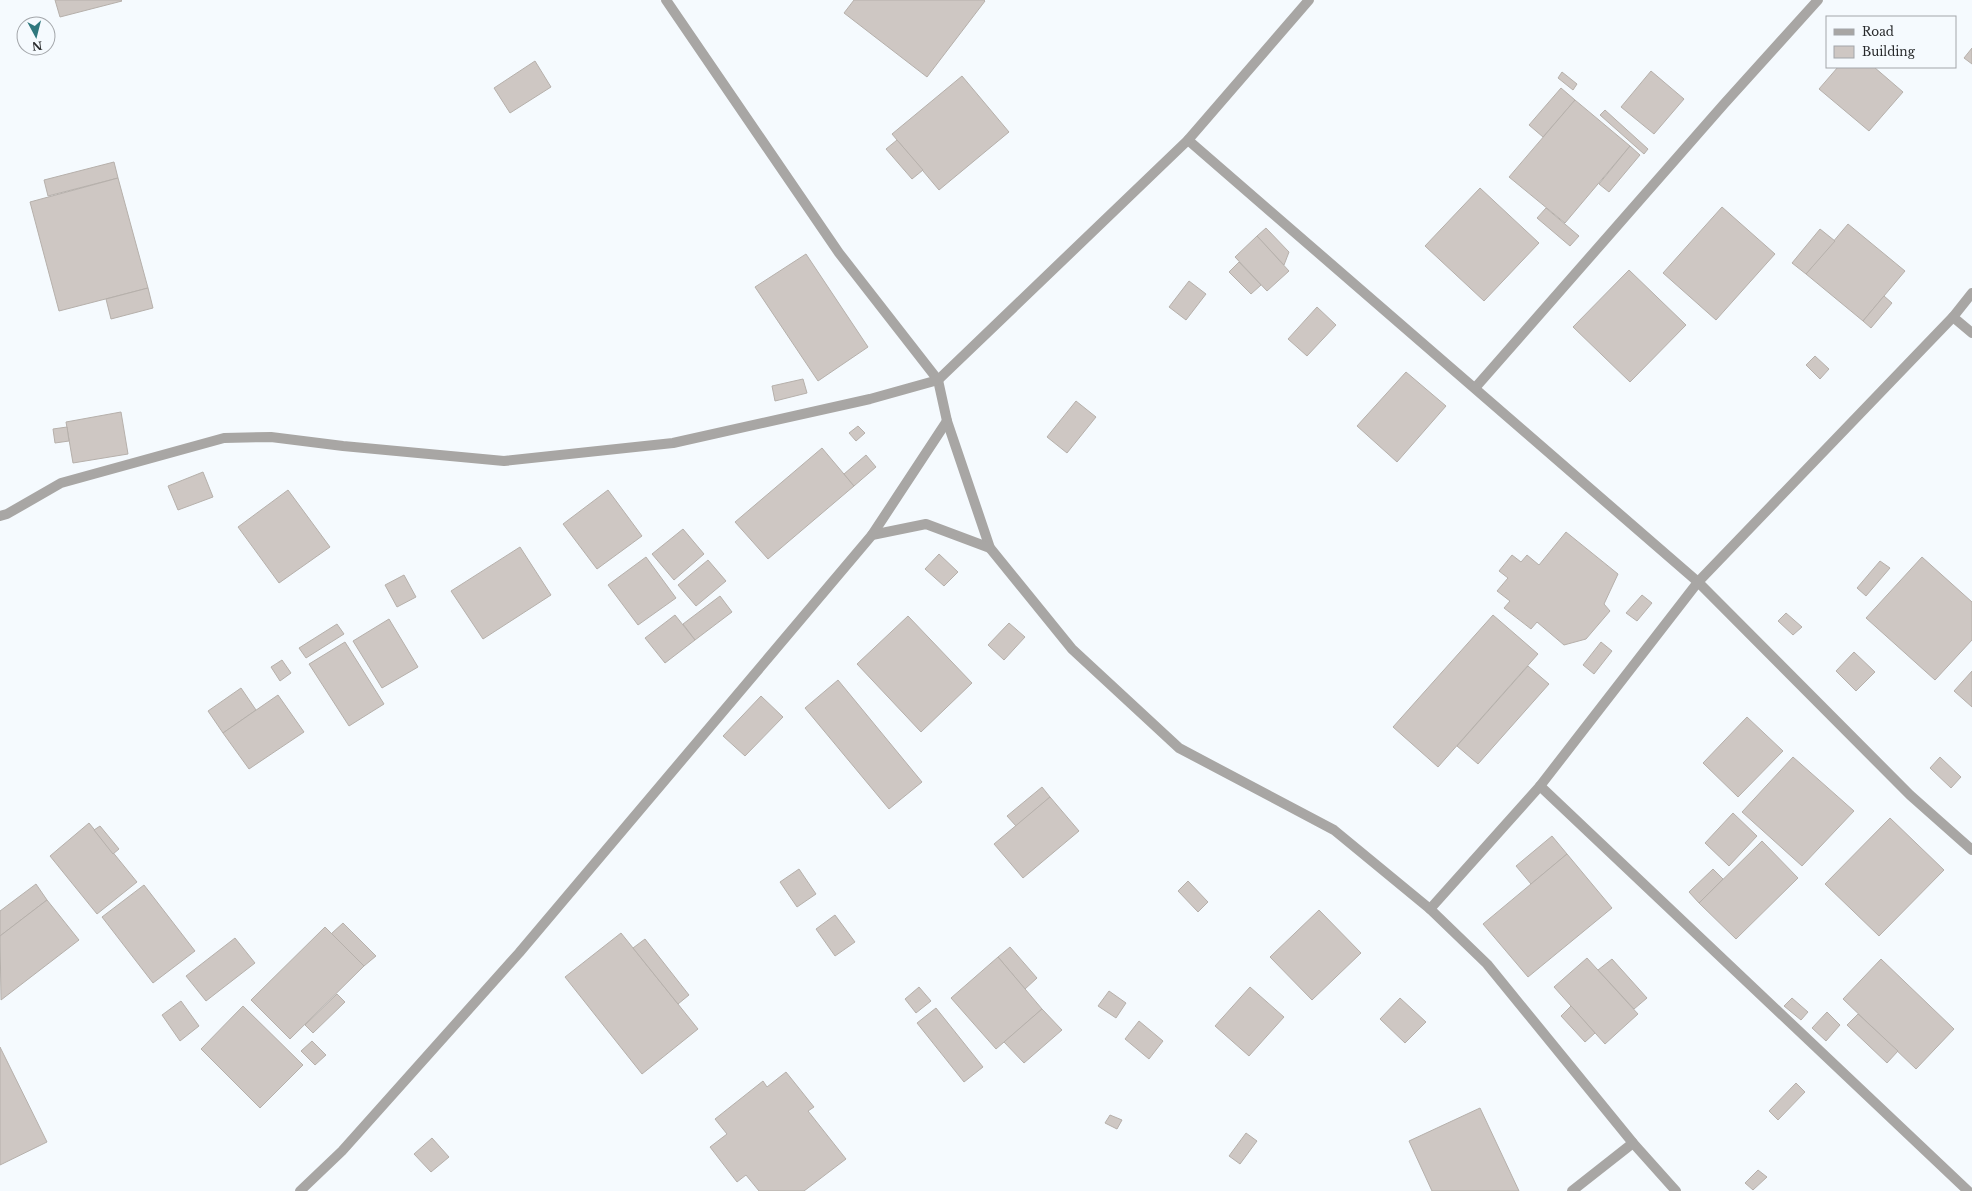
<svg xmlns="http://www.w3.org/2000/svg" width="1972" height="1191" font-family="'Libre Baskerville',serif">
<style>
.building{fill:#cec7c3;stroke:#b6b0ab}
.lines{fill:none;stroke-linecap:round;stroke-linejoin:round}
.minor{stroke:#a8a6a4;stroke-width:10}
</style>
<rect width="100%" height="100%" fill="#f5fafe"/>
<g class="building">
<polygon points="55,0 121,0 122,1 60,17"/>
<polygon points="854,0 984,0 985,1 927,77 844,13"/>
<polygon points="1972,48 1972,64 1964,58"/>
<polygon points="535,61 551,87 510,113 494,88"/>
<polygon points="1838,67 1874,67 1903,92 1869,131 1819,89"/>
<polygon points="1651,71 1684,99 1654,134 1621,107"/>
<polygon points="1562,72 1577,84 1573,90 1558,78"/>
<polygon points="962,76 1009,132 939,190 892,134"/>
<polygon points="1561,88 1575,100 1543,137 1529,125"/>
<polygon points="1575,100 1630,146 1565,223 1509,177"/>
<polygon points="1605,110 1648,149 1644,154 1600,115"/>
<polygon points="897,140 923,170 912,179 886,149"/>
<polygon points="1630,146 1640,155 1609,192 1599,184"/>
<polygon points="114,162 118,178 48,196 44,180"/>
<polygon points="118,178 148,288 59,311 30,202"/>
<polygon points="1480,188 1539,243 1484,301 1425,246"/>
<polygon points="1722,207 1775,254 1716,320 1663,273"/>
<polygon points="1546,208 1579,236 1570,246 1537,218"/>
<polygon points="1848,224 1905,271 1863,321 1806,274"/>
<polygon points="1266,228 1289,252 1284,265 1257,236"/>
<polygon points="1820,229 1835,241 1806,274 1792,263"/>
<polygon points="1257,236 1289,271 1267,291 1235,257"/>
<polygon points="806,254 868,347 818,381 755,287"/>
<polygon points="1239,262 1261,285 1251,294 1229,272"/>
<polygon points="1629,270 1686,325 1630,382 1573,327"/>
<polygon points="1189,281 1206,294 1186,320 1169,307"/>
<polygon points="148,288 153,308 111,319 106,299"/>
<polygon points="1884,296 1892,303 1871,328 1863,321"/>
<polygon points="1317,307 1336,325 1307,356 1288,339"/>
<polygon points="1815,356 1829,369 1820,379 1806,365"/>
<polygon points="1406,372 1446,406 1397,462 1357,426"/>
<polygon points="803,379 807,393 775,401 772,386"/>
<polygon points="1076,401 1096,417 1067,453 1047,437"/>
<polygon points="121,412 128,454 73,463 66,422"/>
<polygon points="858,426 865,433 856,441 849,433"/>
<polygon points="67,427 69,441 55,443 53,429"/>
<polygon points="822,448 854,486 768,559 735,522"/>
<polygon points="866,455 876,467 854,486 844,474"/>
<polygon points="203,472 213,497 178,510 168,486"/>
<polygon points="288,490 330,547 279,583 238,527"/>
<polygon points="608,490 642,536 597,569 563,524"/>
<polygon points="683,529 704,554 674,580 652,554"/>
<polygon points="1566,532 1618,574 1604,604 1610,611 1586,639 1564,645 1537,622 1531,629 1504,608 1510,601 1497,591 1508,578 1499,571 1512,555 1521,562 1527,555 1539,565"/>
<polygon points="520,547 551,595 483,639 451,591"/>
<polygon points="939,554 958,572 944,586 925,569"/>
<polygon points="646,557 676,598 638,625 608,585"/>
<polygon points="1922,557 1972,602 1972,640 1935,680 1866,618"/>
<polygon points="708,560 726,581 696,606 678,585"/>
<polygon points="1880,561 1890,568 1866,596 1857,588"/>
<polygon points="404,575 416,597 397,607 385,585"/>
<polygon points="1642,595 1652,603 1637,621 1626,613"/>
<polygon points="720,596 732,612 695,640 683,624"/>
<polygon points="1786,613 1802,627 1793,635 1778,621"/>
<polygon points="675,615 695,640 665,663 645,638"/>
<polygon points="1493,615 1538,654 1438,767 1393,727"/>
<polygon points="908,616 972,683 921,732 857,664"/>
<polygon points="389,619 418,667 382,688 353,641"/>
<polygon points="1009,623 1025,637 1004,660 988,645"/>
<polygon points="337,624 344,634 306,658 299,648"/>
<polygon points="345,642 384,704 349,726 309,664"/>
<polygon points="1601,642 1612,651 1594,674 1583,665"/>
<polygon points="1854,652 1875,672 1856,691 1836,671"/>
<polygon points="282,660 291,673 280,681 271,667"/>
<polygon points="1528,666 1549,684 1478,764 1457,746"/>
<polygon points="1972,671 1972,707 1954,691"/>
<polygon points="838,680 922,782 889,809 805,708"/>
<polygon points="241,688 256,710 223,733 208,711"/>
<polygon points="278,695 304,732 249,769 223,733"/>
<polygon points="761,696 783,717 745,756 723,736"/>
<polygon points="1747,717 1783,751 1738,797 1703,763"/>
<polygon points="1793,757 1854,811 1802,866 1742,812"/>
<polygon points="1940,757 1961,777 1951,788 1930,768"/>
<polygon points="1042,787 1050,797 1016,826 1007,816"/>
<polygon points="1050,797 1079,831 1023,878 994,844"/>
<polygon points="1733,813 1757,836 1729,866 1705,843"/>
<polygon points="1890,818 1944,870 1879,936 1825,884"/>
<polygon points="89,823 137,882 97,914 50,856"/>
<polygon points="100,826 119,849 113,854 94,830"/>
<polygon points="1552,836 1567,854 1531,884 1516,866"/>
<polygon points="1762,841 1798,878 1736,939 1699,903"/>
<polygon points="1567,854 1612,908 1528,977 1483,924"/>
<polygon points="799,869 816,894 797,907 780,882"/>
<polygon points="1713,869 1723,879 1699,903 1689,892"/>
<polygon points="1188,881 1208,902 1198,912 1178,891"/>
<polygon points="36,884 47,900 0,936 0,911"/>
<polygon points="144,885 195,951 153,983 102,917"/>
<polygon points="47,900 79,940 1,1000 0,936"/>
<polygon points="1319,910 1361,953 1312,1000 1270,957"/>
<polygon points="835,915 855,942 835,956 816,929"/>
<polygon points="343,923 376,956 364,966 331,934"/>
<polygon points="325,927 364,966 290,1039 251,1000"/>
<polygon points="621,933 698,1029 642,1074 565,977"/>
<polygon points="235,938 255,963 206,1001 186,976"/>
<polygon points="645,939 689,995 678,1004 633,948"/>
<polygon points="1010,947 1037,978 1025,989 998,957"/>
<polygon points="998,957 1042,1009 996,1049 951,998"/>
<polygon points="1587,958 1638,1014 1605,1044 1554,987"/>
<polygon points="1612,959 1647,998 1634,1009 1598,970"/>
<polygon points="1881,959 1954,1029 1916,1069 1843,999"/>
<polygon points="919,987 931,1001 916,1013 905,999"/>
<polygon points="1250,987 1284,1017 1249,1056 1215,1026"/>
<polygon points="1109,991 1126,1003 1116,1018 1098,1006"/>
<polygon points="337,994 345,1002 313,1033 305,1025"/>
<polygon points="1400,998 1426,1022 1405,1043 1380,1019"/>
<polygon points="1792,998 1808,1012 1801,1020 1784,1006"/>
<polygon points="181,1001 199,1026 180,1041 162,1015"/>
<polygon points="243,1006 303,1065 260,1108 201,1049"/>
<polygon points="1571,1006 1595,1033 1585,1042 1561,1016"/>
<polygon points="936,1008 983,1067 964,1082 917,1023"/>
<polygon points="1042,1009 1062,1030 1024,1063 1004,1042"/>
<polygon points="1827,1012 1840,1025 1826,1041 1812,1028"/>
<polygon points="1858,1014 1898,1051 1887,1063 1847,1025"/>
<polygon points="1139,1021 1163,1041 1149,1059 1125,1039"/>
<polygon points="312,1041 326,1055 315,1065 301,1051"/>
<polygon points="0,1047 47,1142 0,1165"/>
<polygon points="786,1072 814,1107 808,1111 846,1159 804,1191 759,1191 746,1175 737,1182 710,1147 727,1134 715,1119 763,1081 767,1087"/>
<polygon points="1796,1083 1805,1092 1778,1120 1769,1111"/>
<polygon points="1480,1108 1519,1191 1432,1191 1409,1141"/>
<polygon points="1110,1115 1122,1120 1117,1129 1105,1123"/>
<polygon points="1246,1133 1257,1141 1240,1164 1229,1156"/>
<polygon points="432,1138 449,1157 431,1172 414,1154"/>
<polygon points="1758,1170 1767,1177 1753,1190 1745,1183"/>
</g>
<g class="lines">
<g class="minor">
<polyline points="666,0 839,253 938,380 947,421 990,548 1072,649 1179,748 1334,830 1430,909 1487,964 1633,1143 1676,1191"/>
<polyline points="1188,140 1698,582 1910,795 1972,850"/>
<polyline points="1953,317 1972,333"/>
<polyline points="1475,388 1724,104 1818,0"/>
<polyline points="0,516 7,514 61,483 224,438 271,437 343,446 504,461 673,443 870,399 938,380 1188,140 1309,0"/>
<polyline points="872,535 947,421"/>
<polyline points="1540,786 1968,1191"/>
<polyline points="1430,909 1540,786 1698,582 1953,317 1972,293"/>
<polyline points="300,1191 342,1151 519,953 872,535 926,524 990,548"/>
<polyline points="1572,1191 1633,1143"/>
</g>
</g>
<rect x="1826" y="16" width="130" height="52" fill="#f5fafe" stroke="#a3a6aa"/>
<rect x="1834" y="29" width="20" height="6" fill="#a8a6a4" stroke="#a3a6aa"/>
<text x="1862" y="36" font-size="12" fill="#27292b">Road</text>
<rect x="1834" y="46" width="20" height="12" fill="#cec7c3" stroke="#a3a6aa"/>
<text x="1862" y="56" font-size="12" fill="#27292b">Building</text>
<g transform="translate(36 36) rotate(173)"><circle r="19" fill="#f5fafe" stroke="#a3a6aa"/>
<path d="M0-3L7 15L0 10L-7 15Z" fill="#2f787e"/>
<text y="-6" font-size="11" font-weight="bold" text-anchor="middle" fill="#27292b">N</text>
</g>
</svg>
